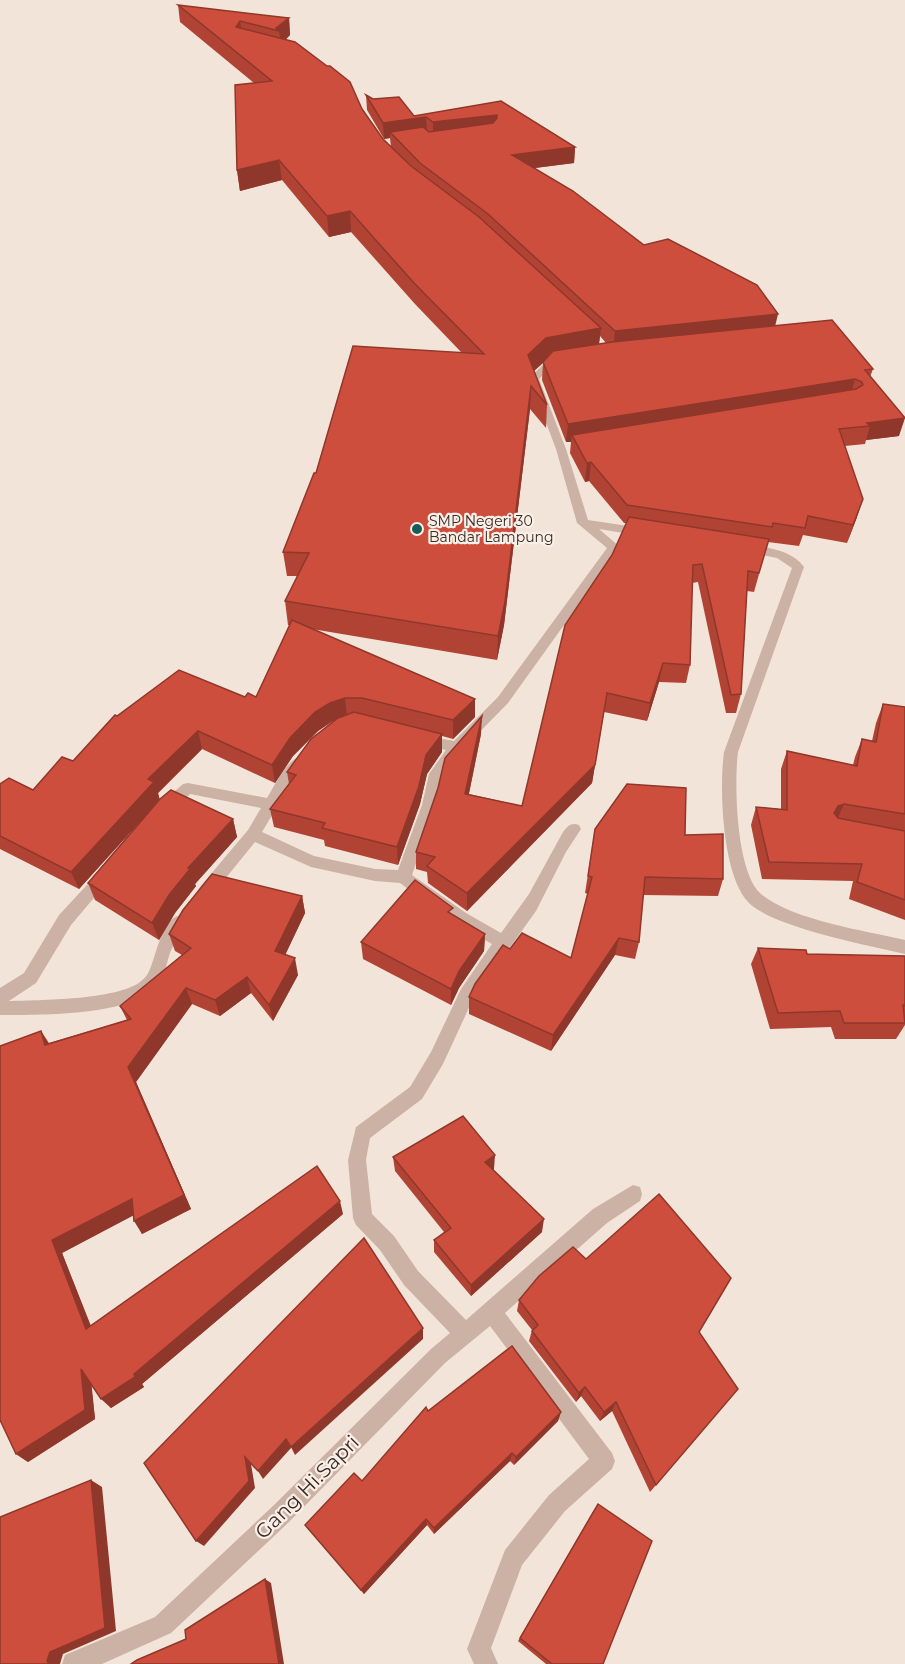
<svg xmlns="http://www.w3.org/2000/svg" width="905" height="1664" font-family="Montserrat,sans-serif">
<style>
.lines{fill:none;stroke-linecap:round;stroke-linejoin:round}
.minor{fill:#ccb2a5;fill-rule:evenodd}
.wall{fill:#b14334;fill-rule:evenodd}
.shaded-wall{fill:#90372b}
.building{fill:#ce4e3d;stroke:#90372b;stroke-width:1.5}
.poi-dot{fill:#195b57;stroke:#faefe6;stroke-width:2}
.labels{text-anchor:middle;stroke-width:4.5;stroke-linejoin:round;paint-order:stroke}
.far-poi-label{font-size:14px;fill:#372a27;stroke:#faefe6;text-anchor:start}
.near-street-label{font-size:20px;fill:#372a27;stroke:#faefe6}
</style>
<rect width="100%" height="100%" fill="#f3e4d9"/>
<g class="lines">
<g class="minor">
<path d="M 559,360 L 562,361 L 562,365 L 551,367 L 539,379 L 566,449 L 588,520 L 642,528 L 648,532 L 642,536 L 599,529 L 620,547 L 508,703 L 461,751 L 443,775 L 436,805 L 412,875 L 466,913 L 501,933 L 529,894 L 563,832 C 568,826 571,822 579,825 L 581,829 L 566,852 L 536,911 L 473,999 L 443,1064 L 422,1099 L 370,1138 L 366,1160 L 372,1214 L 394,1236 L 418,1271 L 466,1320 L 593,1209 L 633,1185 L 640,1187 L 642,1194 L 640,1201 L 607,1223 L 505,1313 L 612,1453 L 615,1461 L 612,1469 L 565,1511 L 522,1565 L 491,1648 L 498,1664 L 474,1664 L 467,1649 L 505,1550 L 549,1495 L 589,1459 L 490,1326 L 445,1363 L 289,1522 L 171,1633 L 102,1664 L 62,1664 L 65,1655 L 155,1617 L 273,1506 L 431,1349 L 450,1333 L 404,1285 L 380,1250 L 356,1225 L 353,1218 L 348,1160 L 356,1127 L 410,1087 L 431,1052 L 461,989 L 492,944 L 454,923 L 400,883 L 375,881 L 311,867 L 255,842 L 212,895 L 206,897 L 200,895 L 198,891 L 200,887 L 248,830 L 261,808 L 190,794 C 182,801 172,814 160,810 L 158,806 L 183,784 L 188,783 L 267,798 C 275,785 286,760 301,756 L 308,761 L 290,785 L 262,832 L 314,856 L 375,869 L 398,870 L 422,805 L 429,774 L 446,750 L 418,744 L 416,740 L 418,736 L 423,735 L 454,741 L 498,697 L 607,548 L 577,523 L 556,449 L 529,378 L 545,363 Z"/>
<path d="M 746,544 C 766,548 791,549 804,567 L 738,752 C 734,783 736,873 761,894 C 791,920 866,931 905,940 L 905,954 C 868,945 775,928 749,903 C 722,876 719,788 724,752 L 792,568 L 777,558 L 742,551 L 742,545 Z"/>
<path d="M 104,870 L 109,872 L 112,876 L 109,880 L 71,925 L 36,983 L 9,1001 C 39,1000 116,1000 140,982 C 142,980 145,978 147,975 C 156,963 161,908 187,916 L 189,921 C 183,932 174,941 170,953 C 166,964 165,978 157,987 C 129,1016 39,1015 0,1015 L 0,988 L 24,973 L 59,915 L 99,872 Z"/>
</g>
</g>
<g class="wall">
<path d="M 178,5 L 289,18 L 290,35 L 285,40 L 362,109 L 383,139 L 391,147 L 390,138 L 384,139 L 367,110 L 366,95 L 373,99 L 414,116 L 501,101 L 575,147 L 574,163 L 534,168 L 644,245 L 775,325 L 873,369 L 870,377 L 899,436 L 866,440 L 865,444 L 845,446 L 857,517 L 847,543 L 803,535 L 799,546 L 768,542 L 754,592 L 747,591 L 741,694 L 736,713 L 726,713 L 698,582 L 692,583 L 690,665 L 686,683 L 659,682 L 647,721 L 604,712 L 592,783 L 467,911 L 428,883 L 427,872 L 416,869 L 416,852 L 481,734 L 469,794 L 522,806 L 612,555 L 626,523 L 624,523 L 589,481 L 585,482 L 570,453 L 571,442 L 566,442 L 542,380 L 543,363 L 534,371 L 547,405 L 546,428 L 530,409 L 504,625 L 497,660 L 312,629 L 475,717 L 453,739 L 442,736 L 442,752 L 427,774 L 420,804 L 398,865 L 325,846 L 324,840 L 274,827 L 270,809 L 289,784 L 287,772 L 335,720 L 318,731 L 293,756 L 275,783 L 202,749 L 158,793 L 159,799 L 233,819 L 237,837 L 195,884 L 196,886 L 175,913 L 159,940 L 95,900 L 88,883 L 149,811 L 79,889 L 0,849 L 0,784 L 33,790 L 73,761 L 117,716 L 245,697 L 256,697 L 290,625 L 288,625 L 285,601 L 297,576 L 287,576 L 283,552 L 316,473 L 461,352 L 415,304 L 351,232 L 329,237 L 282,180 L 240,191 L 237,170 L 254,83 L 180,22 ZM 600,336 L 606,343 L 599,344 Z"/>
<polygon points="883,704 905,707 905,920 849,899 853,881 762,879 751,825 756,807 781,809 781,769 787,751 853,765 855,757 862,739 872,741 876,723"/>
<polygon points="595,829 685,835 723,879 718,896 643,895 639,942 635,959 615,955 551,1051 469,1014 469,997 510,949 571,958 588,894 585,893"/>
<polygon points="302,896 305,913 285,955 298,975 273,1021 251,993 220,1016 192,1004 136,1082 191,1209 142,1234 133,1215 62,1253 91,1326 343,1214 142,1384 144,1387 111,1408 91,1385 95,1419 28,1462 16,1454 41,1031 49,1043 127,1020 120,1006 182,955 175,951 169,934"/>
<polygon points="453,915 485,934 484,951 459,988 451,1005 363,959 361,942"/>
<polygon points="758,948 807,954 905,956 905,1025 896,1039 835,1039 831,1027 770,1029 751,964"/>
<polygon points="393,1157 494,1169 493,1170 542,1232 471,1296 434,1252 434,1240 444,1232 395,1171"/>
<polygon points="586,1259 699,1332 738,1389 650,1492 612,1411 600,1421 581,1396 576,1402 529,1341 532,1330 517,1311 519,1300"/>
<polygon points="428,1411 561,1412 558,1421 514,1465 510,1461 434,1534 427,1525 364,1594 305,1525 362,1481"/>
<polygon points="594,1510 603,1664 546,1664 518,1641"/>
</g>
<g class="shaded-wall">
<polygon points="289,18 290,35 281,44 279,31 276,28"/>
<polygon points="240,21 243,39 236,27"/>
<polygon points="497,115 496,130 433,138 433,122"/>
<polygon points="426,117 427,133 390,132 390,138 384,139 383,123"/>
<polygon points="575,147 574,163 512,171 512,155"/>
<polygon points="279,160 282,180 240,191 237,170"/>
<polygon points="350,211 351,232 329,237 327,216"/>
<polygon points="778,314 774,331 613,349 615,331"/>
<polygon points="601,328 598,351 545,361 527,377 528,355 546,338"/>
<polygon points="855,379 850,397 572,435 571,442 566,442 568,424"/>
<polygon points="531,386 530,409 504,625 497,660 498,636"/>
<polygon points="905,418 899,436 866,440 870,426 867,423"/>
<polygon points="591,462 589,481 585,482 587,463"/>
<polygon points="863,499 857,517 847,543 853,525"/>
<polygon points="663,663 659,682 647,721 650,703"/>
<polygon points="345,698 347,716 332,721 318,731 293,756 275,783 272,765 290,738 315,712 330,703"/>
<polygon points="475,699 475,717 453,739 453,720"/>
<polygon points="604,712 592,783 467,911 467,893"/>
<polygon points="482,716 481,734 465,812 465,794"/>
<polygon points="198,731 202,749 158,793 160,800 79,889 71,872 148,779"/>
<polygon points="442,734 442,752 427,774 420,804 398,865 397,847 426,755"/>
<polygon points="844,804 836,822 830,824 838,806"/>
<polygon points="233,819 237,837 195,884 196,886 175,913 159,940 152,923 169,895 188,868"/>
<polygon points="302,896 305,913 279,968 275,951"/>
<polygon points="485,934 484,951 459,988 451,1005 451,989 459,971"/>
<polygon points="619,938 615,955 551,1051 553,1035"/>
<polygon points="295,958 298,975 273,1021 269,1005"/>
<polygon points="247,977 251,993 220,1016 215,1000"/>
<polygon points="186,988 192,1004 136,1082 191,1209 142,1234 134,1221 128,1067"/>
<polygon points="41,1031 50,1047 45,1045"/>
<polygon points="495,1155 494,1169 484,1176 485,1162"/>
<polygon points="132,1199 140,1212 62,1253 96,1340 86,1329 52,1240"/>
<polygon points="340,1201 343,1214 142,1384 144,1387 111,1408 101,1399 134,1374"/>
<polygon points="544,1219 542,1232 471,1296 471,1285"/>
<polygon points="423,1328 423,1339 295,1455 291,1447"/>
<polygon points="81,1369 91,1379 95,1419 28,1462 16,1454"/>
<polygon points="585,1387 581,1396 576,1402 579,1393"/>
<polygon points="616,1402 612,1411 600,1421 604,1412"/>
<polygon points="561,1412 558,1421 514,1465 516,1457"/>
<polygon points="286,1439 291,1448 263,1479 258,1471"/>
<polygon points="512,1453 510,1461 434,1534 434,1528"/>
<polygon points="245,1457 251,1464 255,1488 204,1546 196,1541"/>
<polygon points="91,1480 102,1487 116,1631 63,1654 60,1664 49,1664 47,1661"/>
<polygon points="426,1519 427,1525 364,1594 361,1590"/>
<polygon points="265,1579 271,1583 284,1664 279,1664"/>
</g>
<g class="building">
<polygon points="178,5 289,18 276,28 279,31 240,21 236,27 295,42 327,66 330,66 350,82 362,109 383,139 411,166 479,217 601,328 546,338 528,355 547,405 531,386 505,602 498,636 285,601 309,553 283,552 314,473 316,473 353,346 484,354 414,283 350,211 327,216 279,160 237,170 235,85 272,81"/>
<polygon points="366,95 373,99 399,97 414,116 501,101 575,147 512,155 573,191 644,245 668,239 757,285 778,314 615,331 488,214 420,163 390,132 423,127 429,132 493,123 497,118 497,115 433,122 426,117 383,123"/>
<polygon points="832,320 873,369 865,370 905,418 867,423 870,426 839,429 863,499 853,525 808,516 805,528 773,523 772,527 627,505 591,462 587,463 572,435 856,389 863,385 862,382 855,379 568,424 543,362 553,351 612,342"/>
<polygon points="629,517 769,539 759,573 748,571 741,694 731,695 702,564 693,565 690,665 663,663 650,703 607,693 595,765 467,893 427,866 435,857 416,852 438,788 445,758 482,716 465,794 522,806 565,625 612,555"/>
<polygon points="292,620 475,699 453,720 362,698 345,698 330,703 315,712 290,738 272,765 198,731 148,779 154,782 71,872 0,836 0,784 9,778 33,790 62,757 73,761 115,715 117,716 179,670 245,697 248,693 256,697"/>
<polygon points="883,704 905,707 905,814 844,804 838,806 834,813 838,818 905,831 905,900 857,882 862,864 769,862 756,807 787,810 787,751 857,766 862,739 876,742"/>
<polygon points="354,712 442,734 426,755 419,786 397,847 322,828 325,823 270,809 296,775 287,772 311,739 338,718"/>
<polygon points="627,784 686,788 685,835 723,834 723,879 645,877 639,942 619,938 553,1035 469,997 475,984 503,945 510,949 522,933 571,958 592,877 588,876 595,829"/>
<polygon points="171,790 233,819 188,868 190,869 169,895 152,923 88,883 160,799"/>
<polygon points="212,874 302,896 275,951 295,958 269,1005 247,977 215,1000 186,988 128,1067 184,1195 134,1221 132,1199 52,1240 86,1329 317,1166 340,1201 134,1374 135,1377 101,1399 81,1369 85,1410 16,1454 0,1420 0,1046 41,1031 45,1045 131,1019 120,1006 191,948 169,934 183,910"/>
<polygon points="415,880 453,908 448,912 485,934 459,971 451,989 361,942"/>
<polygon points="758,948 806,950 807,954 905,956 905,1006 903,1005 905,1023 844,1023 840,1011 778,1013"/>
<polygon points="463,1116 495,1155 485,1162 544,1219 471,1285 434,1240 451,1228 393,1157"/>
<polygon points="659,1194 731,1278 699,1332 738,1389 656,1485 616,1402 604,1412 585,1387 579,1393 532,1331 538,1325 519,1300 539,1276 573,1247 586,1259"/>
<polygon points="364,1238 423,1328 291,1447 286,1439 258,1471 245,1457 249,1481 196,1541 144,1463"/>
<polygon points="512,1346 561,1412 516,1457 512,1453 434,1528 426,1519 361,1590 305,1525 354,1473 362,1481 426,1407 428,1411"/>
<polygon points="91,1480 105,1628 50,1652 47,1661 49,1664 0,1664 0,1517"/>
<polygon points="598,1504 652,1541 603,1664 552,1664 520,1638"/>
<polygon points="265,1579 279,1664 131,1664 137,1660 186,1639 185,1630"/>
</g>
<circle class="poi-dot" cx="417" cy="529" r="6"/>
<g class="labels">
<g class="far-poi-label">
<text x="429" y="526">SMP Negeri 30<tspan x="429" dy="16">Bandar Lampung</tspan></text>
</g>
<g class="near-street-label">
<text transform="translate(307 1487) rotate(-45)" y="7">Gang Hi.Sapri</text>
</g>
</g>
</svg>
